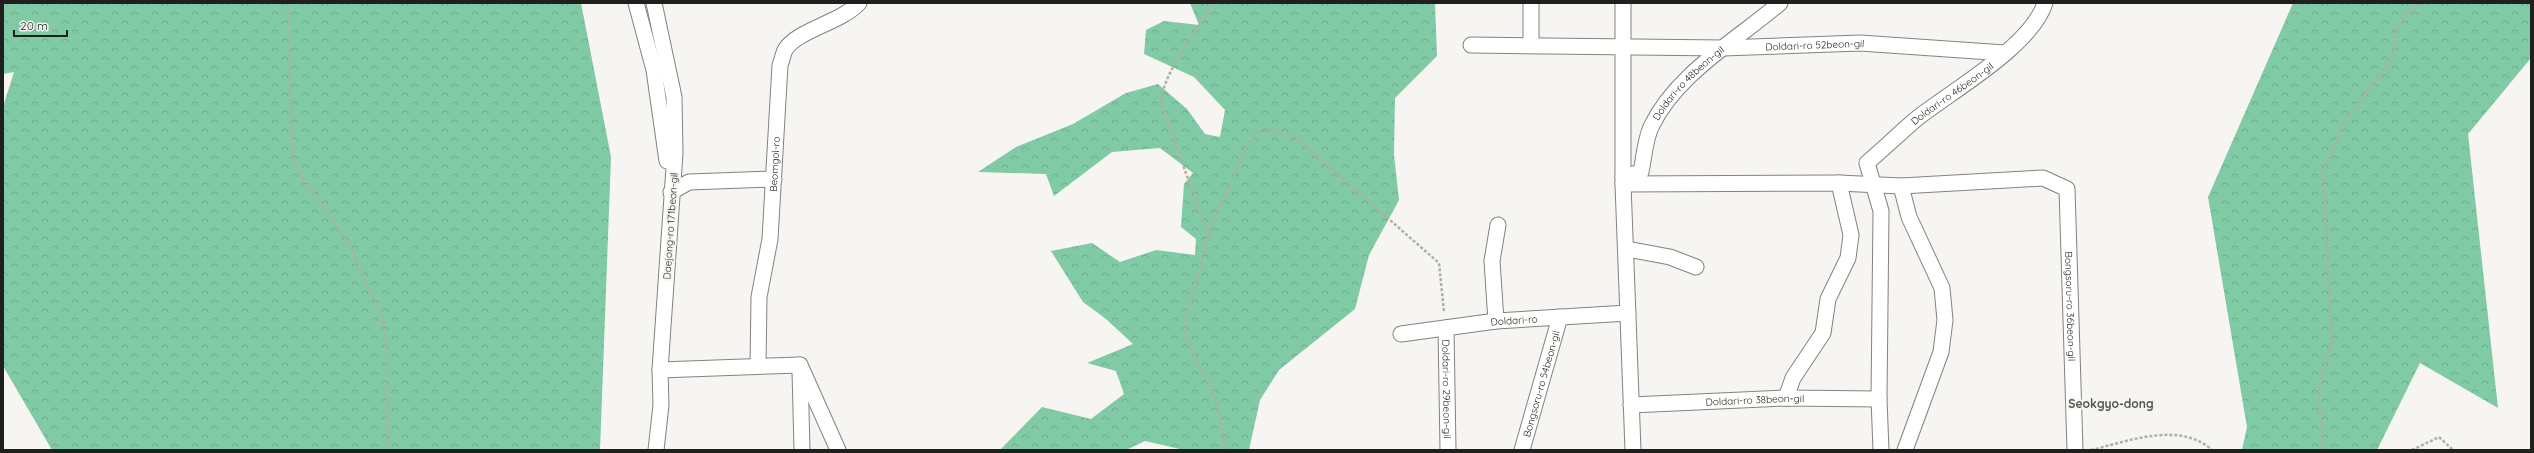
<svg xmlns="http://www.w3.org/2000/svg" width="2534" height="453" font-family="Quicksand,sans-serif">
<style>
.forest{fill:url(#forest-crowns)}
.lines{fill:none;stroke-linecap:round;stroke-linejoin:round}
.minor-casing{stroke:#84827f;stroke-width:17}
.path{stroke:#aeaeaa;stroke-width:2.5;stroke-dasharray:3 2;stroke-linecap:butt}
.minor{stroke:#fff;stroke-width:15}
.labels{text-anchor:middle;stroke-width:4;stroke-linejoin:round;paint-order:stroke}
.street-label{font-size:10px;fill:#1f1f1d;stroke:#f6f5f1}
.quarter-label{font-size:12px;font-weight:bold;fill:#565551;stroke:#f6f5f1}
</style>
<defs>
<pattern id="forest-crowns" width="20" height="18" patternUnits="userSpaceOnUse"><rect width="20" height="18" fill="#80caa5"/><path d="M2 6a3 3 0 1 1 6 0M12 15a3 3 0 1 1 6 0" fill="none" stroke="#6ead8e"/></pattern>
</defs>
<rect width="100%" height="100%" fill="#f6f5f1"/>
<g class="forest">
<polygon points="3,3 581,3 611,157 600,450 52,450 3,366 3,107 14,72 3,74"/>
<polygon points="1190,3 1435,3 1437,56 1395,98 1394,155 1399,200 1369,255 1355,309 1279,370 1260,400 1249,450 1184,450 1145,441 1126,450 1000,450 1042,407 1091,419 1124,394 1116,371 1087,363 1133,344 1106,319 1083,302 1051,251 1092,243 1120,262 1156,250 1195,255 1196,239 1181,227 1184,184 1193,173 1160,148 1112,152 1054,196 1046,174 978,172 1016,147 1073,124 1126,93 1158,84 1187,109 1205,134 1220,137 1225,110 1194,77 1144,54 1146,30 1164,21 1199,25"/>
<polygon points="2293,3 2531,3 2531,58 2468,134 2498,408 2420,363 2377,450 2242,450 2247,427 2208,197"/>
</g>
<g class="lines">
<defs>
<g id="minor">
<polyline points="636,3 654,70 667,161"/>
<polyline points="654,3 674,97 675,153 660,370 661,405 656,450"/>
<polyline points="1531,3 1531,45"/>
<polyline points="1623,3 1623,184 1633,450"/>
<path id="s1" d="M 1471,45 L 1723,48 L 1860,43 L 2005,53"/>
<path id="s2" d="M 1623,177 L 1641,172 C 1644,158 1645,140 1651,127 C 1676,74 1737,40 1780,3"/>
<path id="s3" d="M 1623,184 L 1839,183 L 1901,186 L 2043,178 L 2067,189 L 2075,450"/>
<polyline points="1901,186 1909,217 1942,288 1945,320 1941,352 1905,450"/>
<polyline points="671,192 689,182 774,179"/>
<polyline points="1627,249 1670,257 1696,267"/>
<polyline points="1496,321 1492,261 1498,225"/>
<path id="s4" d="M 1446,328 L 1448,450"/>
<path id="s5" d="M 1401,334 L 1496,321 L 1628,313"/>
<polyline points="800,365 838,450"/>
<path id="s6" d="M 758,366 L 759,297 L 770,239 L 780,65 C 782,61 783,54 785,50 C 797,30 840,23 859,3"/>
<polyline points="660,370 800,365"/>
<polyline points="800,371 802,450"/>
<polyline points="1786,398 1793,378 1823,333 1828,299 1848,258 1851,235 1839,183"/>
<path id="s7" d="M 1631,405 L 1786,398 L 1879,399"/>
<path id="s8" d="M 1522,450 L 1560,317"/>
<path id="s9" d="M 1881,450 L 1879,399 L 1881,211 L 1867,163 C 1883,149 1899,134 1915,120 C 1951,91 2031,47 2045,3"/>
</g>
</defs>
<use href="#minor" class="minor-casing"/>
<g class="path">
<polyline points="288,3 292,154 300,174 350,246 383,319 386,341 388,450"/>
<path d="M 1208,235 L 1161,103 C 1163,70 1198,33 1212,3"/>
<path d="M 1225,450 C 1222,433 1221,414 1215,398 C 1206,372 1184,348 1186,320 L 1212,225 L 1243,153 L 1256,133 L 1275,130 L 1295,137 L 1439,263 L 1444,312"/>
<path d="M 2091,450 C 2129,441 2180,421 2212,450"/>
<path d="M 2321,450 C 2325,430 2320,423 2319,404 C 2318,382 2324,364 2332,344 L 2323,169 L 2332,153 L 2342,125 L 2392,60 L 2396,32 L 2406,15 L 2419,3"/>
<polyline points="2412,450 2439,437 2453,450"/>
</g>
<use href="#minor" class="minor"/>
</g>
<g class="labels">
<g class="street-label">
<text dy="4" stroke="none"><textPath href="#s1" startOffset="344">Doldari-ro 52beon-gil</textPath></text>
<text dy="4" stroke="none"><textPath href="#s2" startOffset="123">Doldari-ro 48beon-gil</textPath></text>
<text dy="4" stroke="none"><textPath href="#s9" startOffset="399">Doldari-ro 46beon-gil</textPath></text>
<text dy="4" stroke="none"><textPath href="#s6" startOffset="203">Beomgol-ro</textPath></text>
<text transform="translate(670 226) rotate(-86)" y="4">Daejong-ro 171beon-gil</text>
<text dy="4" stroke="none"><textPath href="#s3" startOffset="564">Bongsoru-ro 36beon-gil</textPath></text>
<text dy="4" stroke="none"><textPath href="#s5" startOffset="114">Doldari-ro</textPath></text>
<text dy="4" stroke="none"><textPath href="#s8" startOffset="69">Bongsoru-ro 54beon-gil</textPath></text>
<text dy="4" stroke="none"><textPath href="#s4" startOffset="61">Doldari-ro 29beon-gil</textPath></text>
<text dy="4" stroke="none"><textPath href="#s7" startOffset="124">Doldari-ro 38beon-gil</textPath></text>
</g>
<g class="quarter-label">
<text x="2111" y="408">Seokgyo-dong</text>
</g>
</g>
<rect width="2534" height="453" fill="none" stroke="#1f1f1d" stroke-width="8"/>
<path d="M14 30v6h53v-6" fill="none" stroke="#1f1f1d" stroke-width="2"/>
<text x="20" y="30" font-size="12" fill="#1f1f1d" stroke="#f6f5f1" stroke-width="3" paint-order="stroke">20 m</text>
</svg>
